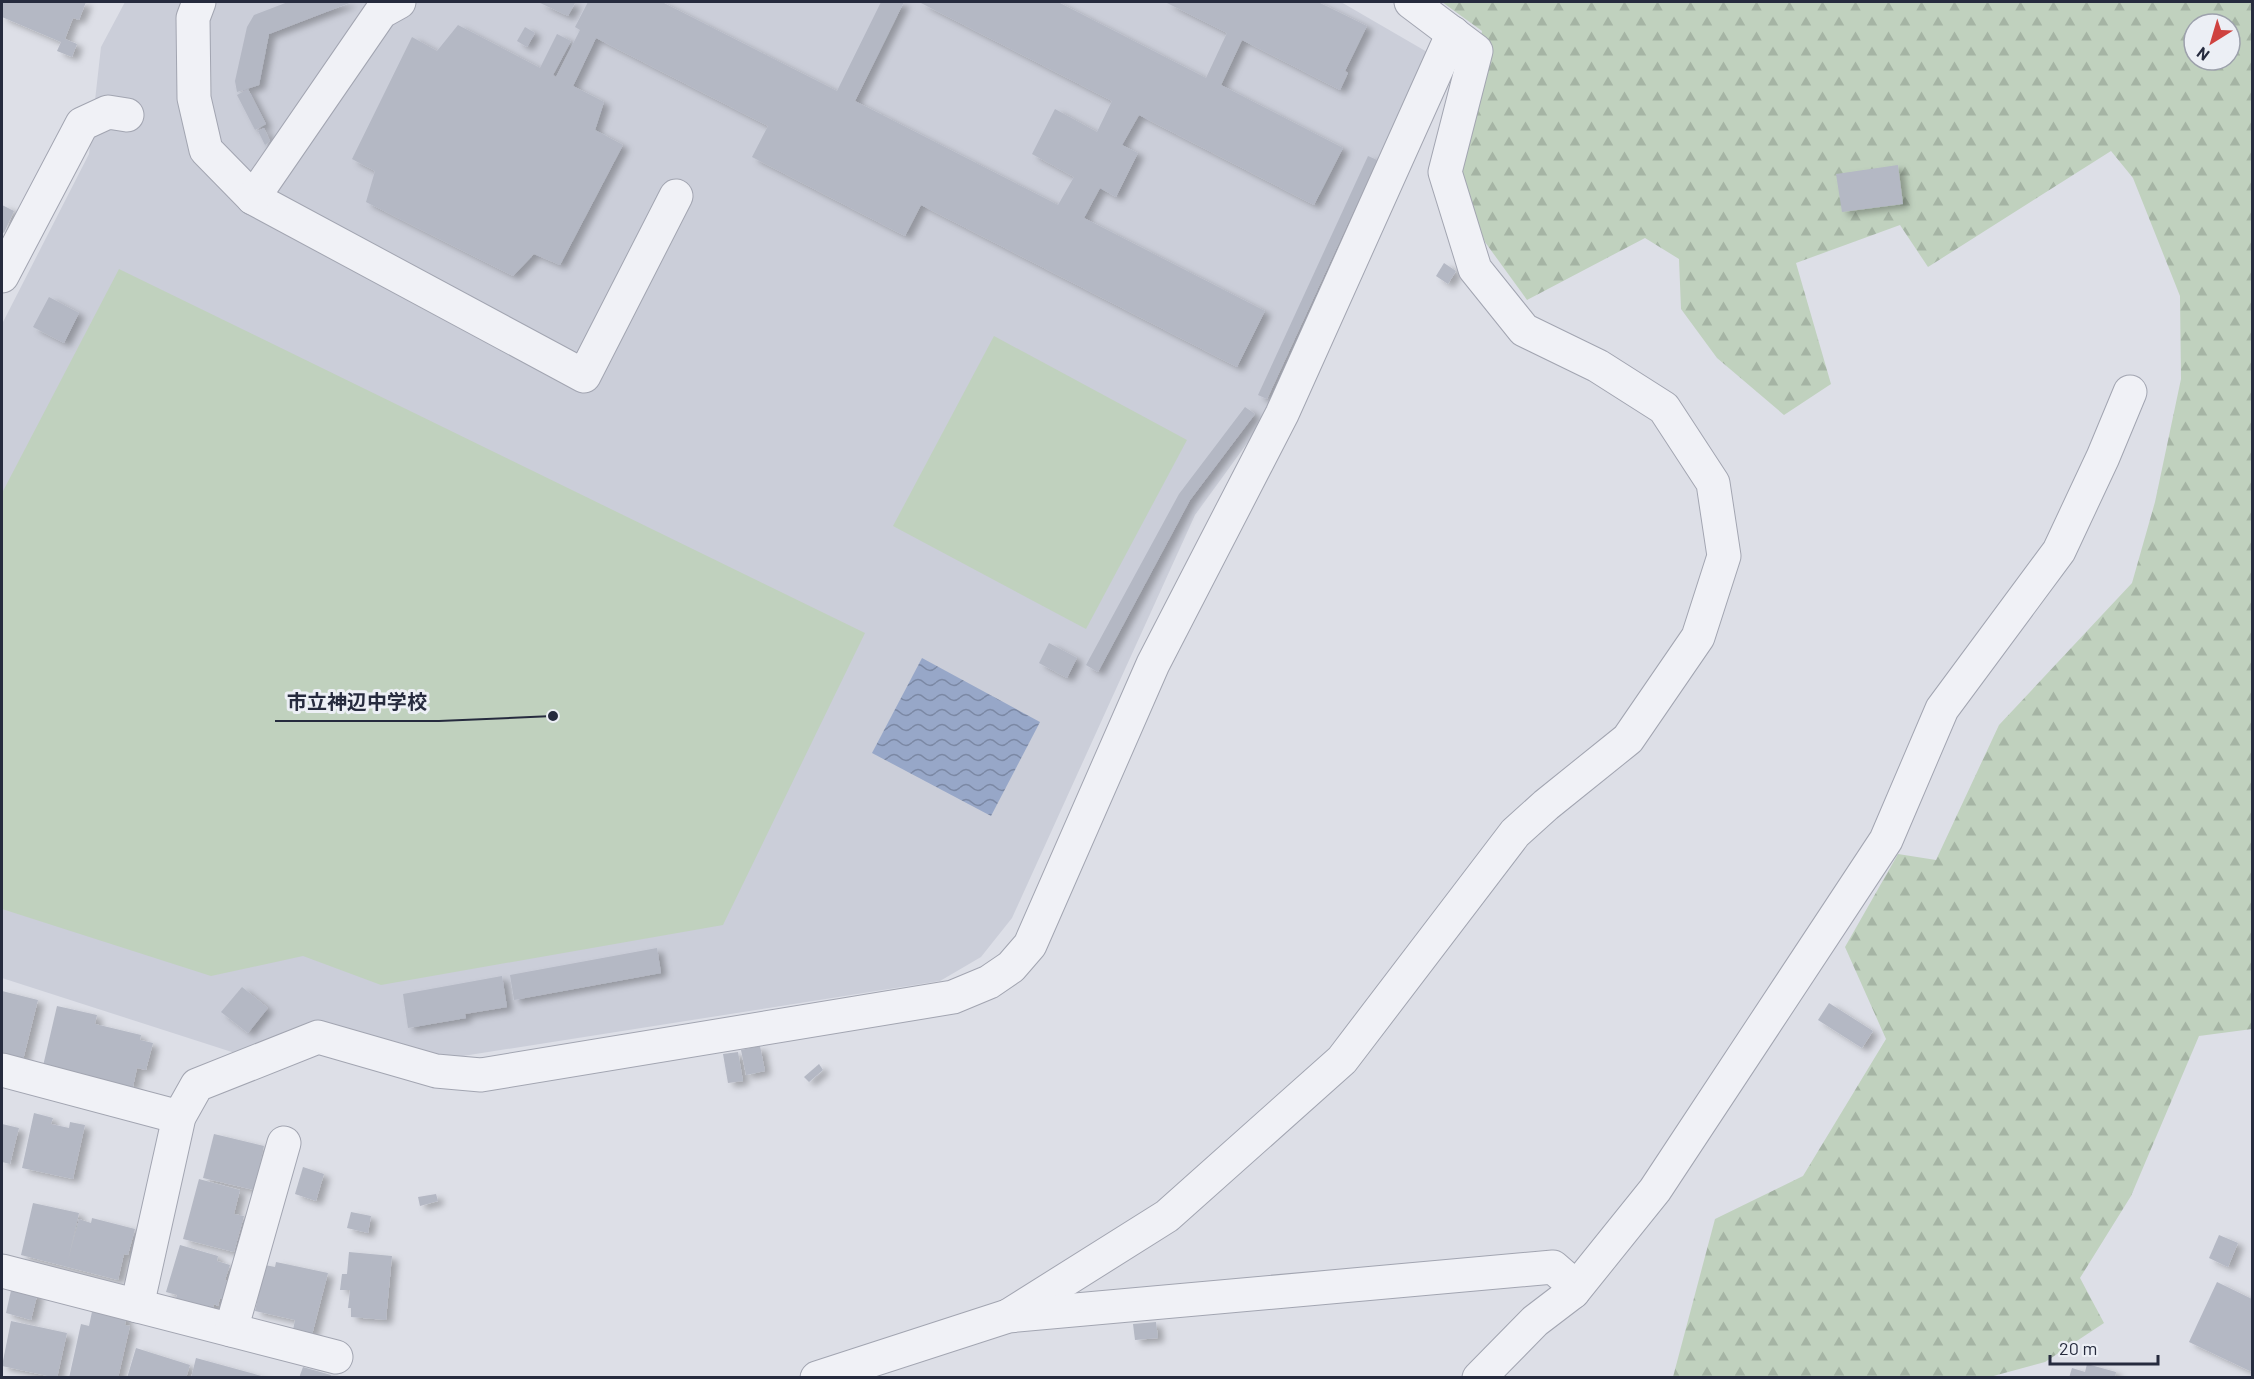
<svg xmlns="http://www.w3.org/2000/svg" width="2254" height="1379" font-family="Barlow,'Noto Sans JP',sans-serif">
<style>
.built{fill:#cbced9}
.forest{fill:url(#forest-firs);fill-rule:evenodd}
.pitch{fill:#c0d1be}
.water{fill:url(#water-waves)}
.building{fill:#b4b8c4;filter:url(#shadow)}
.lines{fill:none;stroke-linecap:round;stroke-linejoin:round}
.minor-casing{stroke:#a2a5b1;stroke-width:35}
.minor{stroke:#f0f1f6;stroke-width:33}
.leader{fill:none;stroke:#262b3e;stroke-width:2}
.callout-dot{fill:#262b3e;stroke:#eceff5;stroke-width:2}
.callout-label{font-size:20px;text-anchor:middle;font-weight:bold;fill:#262b3e;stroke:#eceff5;stroke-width:6;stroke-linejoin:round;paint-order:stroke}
</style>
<defs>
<pattern id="forest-firs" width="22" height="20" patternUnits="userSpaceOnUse" patternTransform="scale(1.5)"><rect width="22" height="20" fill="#c0d1be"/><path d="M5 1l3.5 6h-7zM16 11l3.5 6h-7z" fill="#a5b4a4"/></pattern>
<pattern id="water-waves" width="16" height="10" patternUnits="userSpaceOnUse" patternTransform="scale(1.5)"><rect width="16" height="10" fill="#97a7c8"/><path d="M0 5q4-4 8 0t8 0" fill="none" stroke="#7b88a4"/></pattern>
<filter id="shadow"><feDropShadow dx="6" dy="4" stdDeviation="3" flood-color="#0004"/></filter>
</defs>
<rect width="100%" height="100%" fill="#dddfe7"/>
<polygon class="built" points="125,2 1341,2 1434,56 1264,420 1195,515 1012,918 981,957 940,981 444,1059 318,1020 235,1053 2,978 2,324 89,154 101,47"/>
<path class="forest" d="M 1442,2 L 2252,2 L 2252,1029 L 2199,1036 L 2131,1196 L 2080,1278 L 2104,1323 L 2045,1362 L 1986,1378 L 1673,1377 L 1715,1219 L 1803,1176 L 1886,1039 L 1845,947 L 1898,854 L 1936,860 L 1999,725 L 2132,583 L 2155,502 L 2181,379 L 2180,296 L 2133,178 L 2111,151 L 1928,267 L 1900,225 L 1796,263 L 1831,384 L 1784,415 L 1717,358 L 1681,309 L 1679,259 L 1645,238 L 1527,300 L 1485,242 L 1457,170 L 1482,31 ZM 2194,24 L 2230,24 L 2230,60 L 2194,60 Z"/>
<g class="pitch">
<polygon points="119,269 865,633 723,925 381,985 303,956 211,976 2,909 2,493"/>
<polygon points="994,336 1187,440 1086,629 893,526"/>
</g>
<polygon class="water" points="922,658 1040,722 991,816 872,753"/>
<g class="building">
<polygon points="2,2 86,2 79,20 73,18 65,39 77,44 72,57 57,51 61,42 2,17"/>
<polygon points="288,2 352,2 269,34 259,85 237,92 235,81 247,27 254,15"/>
<polygon points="538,2 572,2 575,3 568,16"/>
<polygon points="588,2 662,2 837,91 881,2 904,2 855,101 1058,205 1074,177 1032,154 1055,109 1097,132 1112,101 919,2 1058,2 1206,78 1227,33 1165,2 1318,2 1367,26 1345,71 1348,73 1340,90 1242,40 1221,85 1343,148 1314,205 1139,115 1122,145 1138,153 1116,197 1100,188 1084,218 1265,311 1237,367 921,205 905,236 752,157 768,126 596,38 573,86 604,102 595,130 623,145 560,265 534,254 513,276 366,202 375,171 352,159 412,37 437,51 458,25 540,68 557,34 571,41 553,75 556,77 580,30 575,27"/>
<polygon points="525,27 535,33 527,47 517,41"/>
<polygon points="248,89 266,124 255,130 237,95"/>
<polygon points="264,128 270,141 265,145 258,131"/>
<polygon points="1368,156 1377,160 1267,399 1258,395"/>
<polygon points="1898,165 1903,204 1842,212 1836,174"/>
<polygon points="2,205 14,211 4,233 2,232"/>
<polygon points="1444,263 1456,271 1448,284 1436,276"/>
<polygon points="49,297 79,313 64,343 33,327"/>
<polygon points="1245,407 1255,414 1190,500 1098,672 1086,665 1179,494"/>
<polygon points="1049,643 1077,658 1067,678 1039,663"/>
<polygon points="657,948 661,973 514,1000 510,975"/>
<polygon points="502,976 507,1007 465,1014 466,1018 408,1028 403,994"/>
<polygon points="242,987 268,1008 248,1033 221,1012"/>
<polygon points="2,991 38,1000 23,1060 2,1054"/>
<polygon points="1829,1003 1873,1031 1862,1048 1818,1020"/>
<polygon points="57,1006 97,1015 95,1024 141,1035 140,1040 153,1043 146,1070 137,1068 133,1087 43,1066"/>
<polygon points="760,1046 765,1071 746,1075 741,1050"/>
<polygon points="738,1052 743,1081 728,1083 723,1054"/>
<polygon points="819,1064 823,1070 809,1082 804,1077"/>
<polygon points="34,1113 53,1118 51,1124 69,1128 70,1122 85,1125 73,1179 22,1168"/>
<polygon points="2,1124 19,1128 10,1164 2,1162"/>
<polygon points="214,1134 264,1146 254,1190 203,1178"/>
<polygon points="303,1167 324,1174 316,1201 295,1194"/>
<polygon points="199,1179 240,1190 234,1214 244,1216 234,1252 183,1239"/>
<polygon points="436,1194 438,1201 420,1206 418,1197"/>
<polygon points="33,1203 79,1213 68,1260 79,1219 91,1223 92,1218 135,1229 128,1255 124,1254 118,1280 21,1255"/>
<polygon points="351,1212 371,1216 368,1233 347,1228"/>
<polygon points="2219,1235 2238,1243 2228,1267 2209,1258"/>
<polygon points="180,1245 218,1256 217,1261 230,1265 225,1280 231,1282 226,1300 220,1298 218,1306 214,1304 212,1311 175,1301 177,1295 166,1292"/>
<polygon points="349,1252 392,1256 386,1320 351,1317 351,1308 348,1308 350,1290 340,1290 342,1274 347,1274"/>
<polygon points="276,1262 328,1273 312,1335 293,1330 295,1320 255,1311 265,1265 275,1267"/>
<polygon points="2217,1282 2252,1299 2252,1372 2189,1342"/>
<polygon points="12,1286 38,1292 31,1320 6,1313"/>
<polygon points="93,1307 127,1315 125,1325 130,1326 118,1378 69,1378 81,1324 89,1326"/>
<polygon points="11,1321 67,1333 57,1378 2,1366"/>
<polygon points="1156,1322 1158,1338 1135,1340 1133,1324"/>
<polygon points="136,1348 190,1365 186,1378 127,1378"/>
<polygon points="196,1358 265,1377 265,1378 191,1378"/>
<polygon points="2087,1364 2116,1372 2115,1378 2069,1378 2072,1368 2085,1372"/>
<polygon points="303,1367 331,1375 330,1378 299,1378"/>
</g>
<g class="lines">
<defs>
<g id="minor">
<polyline points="199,2 193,18 194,98 206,150 253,198 584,376 676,196"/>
<polyline points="253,198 381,12 399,2"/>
<polyline points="2,276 82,124 108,112 127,115"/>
<polyline points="2,1070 179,1117"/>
<polyline points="2,1271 336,1357"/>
<polyline points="1573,1292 1655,1190 1886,840 1942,709 2059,551 2103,457 2130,392"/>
<polyline points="137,1306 179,1117 197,1085 318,1037 436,1071 481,1075 953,997 989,982 1011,967 1030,945 1153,664 1282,414 1453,33"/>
<polyline points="1008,1316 1167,1216 1342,1060 1515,833 1546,805 1628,739 1698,637 1724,556 1713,483 1664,408 1598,366 1524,330 1475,269 1445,172 1476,51 1411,2"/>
<polyline points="231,1330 284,1143"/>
<polyline points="817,1378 1008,1316 1553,1267 1569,1281 1573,1292 1535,1321 1479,1378"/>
</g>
</defs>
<use href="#minor" class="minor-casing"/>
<use href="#minor" class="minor"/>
</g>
<path class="leader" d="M553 716L439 721H275"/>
<circle class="callout-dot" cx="553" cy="716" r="6"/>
<g class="callout-label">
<text x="357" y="709">市立神辺中学校</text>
</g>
<rect width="2254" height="1379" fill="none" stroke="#262b3e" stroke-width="6"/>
<g transform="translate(2212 42) rotate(217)"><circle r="28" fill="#eceff5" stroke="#9da1ac" stroke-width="1.5"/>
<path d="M0-4.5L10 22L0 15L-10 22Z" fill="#cf423f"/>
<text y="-9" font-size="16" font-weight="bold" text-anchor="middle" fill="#262b3e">N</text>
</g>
<path d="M2050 1355v9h108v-9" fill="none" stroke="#262b3e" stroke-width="3"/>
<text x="2059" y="1355" font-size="18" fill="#262b3e" stroke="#eceff5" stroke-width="4.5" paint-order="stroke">20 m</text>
</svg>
